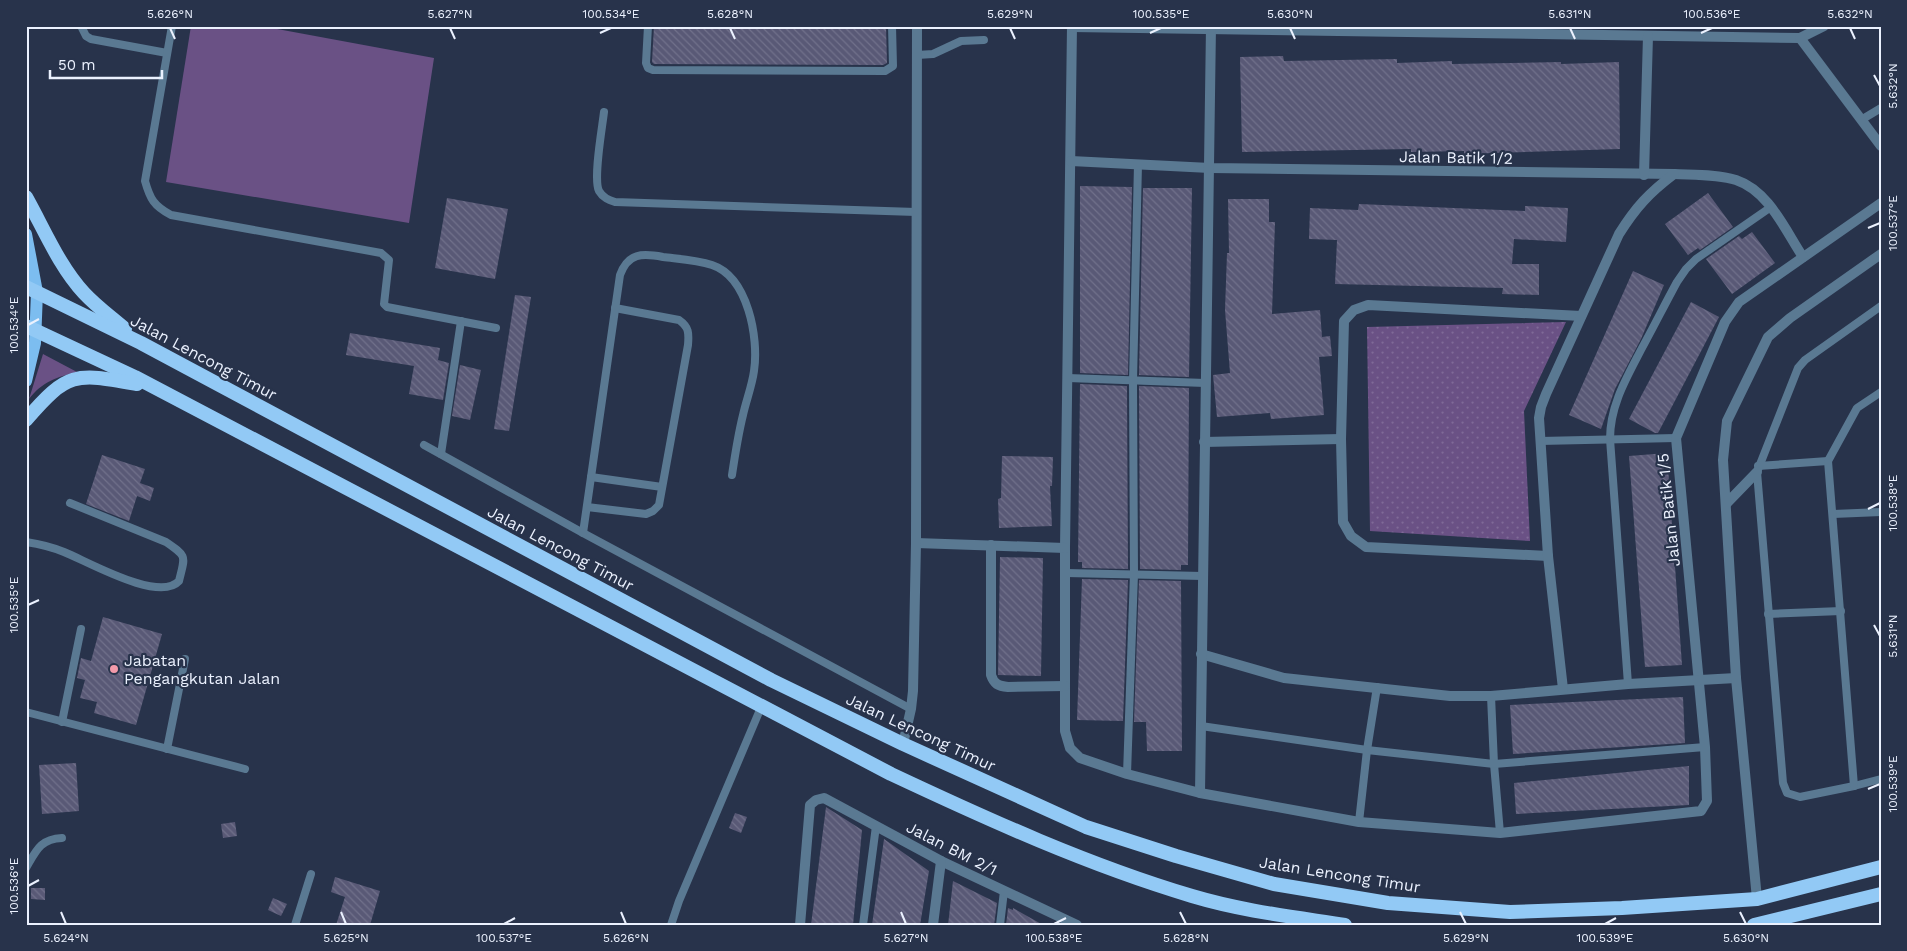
<svg xmlns="http://www.w3.org/2000/svg" width="1907" height="951" font-family="'Work Sans',sans-serif">
<style>
.grass{fill:#6a5185}
.park{fill:url(#park-dots)}
.building{fill:url(#building-back-hatch)}
.lines{fill:none;stroke-linecap:round;stroke-linejoin:round}
.service{stroke:#5a7992;stroke-width:8}
.minor{stroke:#5a7992;stroke-width:10}
.tertiary{stroke:#5a7992;stroke-width:10}
.primary{stroke:#7cbdf0;stroke-width:12}
.trunk{stroke:#92c9f5;stroke-width:14}
.ticks{fill:none;stroke:#ebf1fe;stroke-width:2}
.poi-dot{fill:#f39aaa;stroke:#28334b;stroke-width:2}
.labels{text-anchor:middle;stroke-width:4.5;stroke-linejoin:round;paint-order:stroke}
.street-label{font-size:16px;fill:#ebf1fe;stroke:#28334b}
.poi-label{font-size:16px;fill:#ebf1fe;stroke:#28334b;text-anchor:start}
.neatline{fill:none;stroke:#ebf1fe;stroke-width:2}
.ticks-label{font-size:12px;text-anchor:middle;fill:#ebf1fe}
</style>
<defs>
<pattern id="park-dots" width="8" height="8" patternUnits="userSpaceOnUse" patternTransform="scale(1.25)"><rect width="8" height="8" fill="#6a5185"/><path d="M2 2h.1M6 6h.1" fill="none" stroke="#7f6a97" stroke-width="1.8" stroke-linecap="round"/></pattern>
<pattern id="building-back-hatch" width="6" height="6" patternUnits="userSpaceOnUse" patternTransform="scale(1.25)"><rect width="6" height="6" fill="#595976"/><path d="M-1 5l2 2M0 0l6 6M5-1l2 2" fill="none" stroke="#71718b"/></pattern>
</defs>
<rect width="100%" height="100%" fill="#28334b"/>
<g class="grass">
<polygon points="191,26 261,26 434,58 409,223 166,182"/>
<path d="M 43,354 L 77,372 C 57,377 42,382 29,399 Z"/>
</g>
<polygon class="park" points="1566,322 1524,411 1530,541 1370,531 1367,327"/>
<g class="building">
<polygon points="654,26 886,26 887,63 883,65 654,64 652,62"/>
<polygon points="1283,56 1284,61 1397,59 1397,63 1452,61 1452,64 1561,62 1561,64 1619,62 1620,149 1464,154 1464,151 1411,152 1411,149 1242,152 1240,57"/>
<polygon points="1080,186 1132,187 1128,375 1080,373"/>
<polygon points="1143,188 1192,188 1189,377 1139,375"/>
<polygon points="1708,193 1733,227 1700,250 1698,248 1688,255 1665,224"/>
<polygon points="447,198 508,209 495,279 435,268"/>
<polygon points="1228,199 1269,199 1269,222 1275,222 1272,314 1320,310 1322,337 1330,336 1332,356 1319,357 1324,415 1271,419 1270,413 1217,417 1213,375 1230,373 1225,310 1227,253 1229,253"/>
<polygon points="1359,204 1525,211 1525,206 1568,208 1566,242 1514,239 1512,264 1539,264 1539,295 1502,294 1503,288 1335,284 1337,240 1309,239 1310,208 1358,210"/>
<polygon points="1752,232 1775,263 1732,294 1706,259 1739,236 1742,239"/>
<polygon points="1633,271 1664,285 1641,339 1615,389 1601,429 1569,415"/>
<polygon points="515,295 531,297 509,431 494,429"/>
<polygon points="1691,302 1719,317 1658,433 1655,433 1629,419"/>
<polygon points="350,333 440,348 438,360 449,363 443,400 409,394 414,366 346,355"/>
<polygon points="460,365 481,370 470,420 452,416"/>
<polygon points="1080,384 1127,386 1128,569 1082,568 1082,562 1078,562"/>
<polygon points="1139,386 1189,388 1188,565 1181,565 1181,570 1140,569"/>
<polygon points="1667,453 1682,665 1645,667 1629,456"/>
<polygon points="102,455 145,469 140,483 154,488 150,501 137,496 129,521 86,504"/>
<polygon points="1002,456 1053,457 1052,486 1050,486 1052,526 999,528 998,499 1001,498"/>
<polygon points="1000,557 1043,558 1041,676 998,675"/>
<polygon points="1082,579 1128,580 1123,721 1077,720"/>
<polygon points="1139,580 1181,581 1182,751 1147,751 1146,722 1134,722"/>
<polygon points="103,617 162,634 136,725 94,713 97,702 80,698 85,680 77,678 81,658 91,661"/>
<polygon points="1683,697 1685,743 1513,754 1510,705"/>
<polygon points="76,763 79,811 42,814 39,765"/>
<polygon points="1689,766 1689,805 1516,814 1514,783"/>
<polygon points="826,807 862,830 853,925 811,925"/>
<polygon points="735,813 747,817 741,833 729,828"/>
<polygon points="235,822 237,836 223,838 221,824"/>
<polygon points="884,839 929,871 920,925 872,925"/>
<polygon points="335,877 380,891 370,925 336,925 345,897 331,892"/>
<polygon points="953,881 997,903 994,925 948,925"/>
<polygon points="31,888 45,888 45,900 31,899"/>
<polygon points="273,898 287,904 281,916 268,910"/>
<polygon points="1008,908 1013,910 1013,908 1043,925 1006,925"/>
</g>
<g class="lines">
<g class="service">
<polyline points="81,26 86,36 91,39 167,53"/>
<path d="M 172,26 L 145,181 C 150,199 154,206 171,215 L 381,253 L 389,260 L 384,304 L 387,307 L 496,328"/>
<polyline points="648,26 646,63 648,68 653,70 885,71 893,66 892,26"/>
<polyline points="917,55 933,54 961,41 984,40"/>
<path d="M 604,112 C 602,129 593,179 599,191 C 603,198 609,200 615,202 L 916,212"/>
<polyline points="1861,120 1881,108"/>
<polyline points="1881,306 1805,360 1798,368 1757,472 1783,783 1787,793 1800,797 1854,786 1881,779"/>
<polyline points="1068,378 1205,383"/>
<polyline points="1540,441 1676,438"/>
<polyline points="424,445 583,533 911,709"/>
<polyline points="441,454 461,321"/>
<polyline points="1758,466 1828,461"/>
<polyline points="591,477 662,487"/>
<path d="M 587,507 L 646,514 L 653,511 L 659,505 L 688,345 C 689,333 689,327 679,320 L 615,308"/>
<polyline points="1833,514 1881,512"/>
<path d="M 583,533 L 620,275 C 628,253 642,253 663,257 C 679,259 697,260 712,265 C 748,277 759,338 754,371 C 752,386 746,401 743,415 C 738,435 735,455 732,475"/>
<path d="M 26,542 C 39,544 52,547 64,552 C 87,561 159,603 179,581 C 185,556 188,557 166,542 L 70,503"/>
<polyline points="1066,573 1203,576"/>
<polyline points="1768,614 1841,611"/>
<path d="M 1628,684 L 1610,439 C 1610,405 1627,377 1642,348 C 1654,326 1665,304 1677,282 L 1686,269 L 1696,259 L 1771,207"/>
<polyline points="1491,696 1494,764 1500,833"/>
<polyline points="26,712 245,769"/>
<polyline points="62,722 81,629"/>
<polyline points="1201,726 1367,750 1494,764 1705,747"/>
<polyline points="167,749 185,659"/>
<polyline points="1127,774 1134,574 1133,381 1138,164"/>
<polyline points="1854,786 1828,461 1857,408 1881,392"/>
<polyline points="1359,822 1367,750 1377,687"/>
<path d="M 26,868 C 36,851 40,839 62,838"/>
<polyline points="295,925 311,874"/>
<polyline points="671,925 679,901 762,705"/>
<polyline points="863,925 876,826"/>
<polyline points="1000,925 1004,891"/>
</g>
<g class="minor">
<polyline points="1072,26 1065,548 1065,731 1070,748 1080,758 1127,774 1200,793 1359,822 1500,833 1701,811 1707,801 1705,747 1676,438 1725,322 1739,302 1881,203"/>
<polyline points="1072,27 1800,38 1824,26"/>
<polyline points="1800,38 1881,146"/>
<path d="M 1071,161 L 1210,168 L 1674,174 C 1694,175 1716,174 1736,180 C 1769,191 1785,230 1803,257"/>
<polyline points="1644,175 1648,36"/>
<polyline points="1204,442 1341,439"/>
<polyline points="1726,504 1757,472"/>
<polyline points="916,543 1065,548"/>
<path d="M 991,545 L 991,675 C 994,684 998,686 1008,687 L 1065,686"/>
<polyline points="1548,556 1366,547 1351,536 1343,522 1341,439 1344,321 1354,310 1368,305 1581,316"/>
<polyline points="1201,654 1284,678 1450,696 1491,696 1628,684 1736,678"/>
<path d="M 1563,689 L 1548,556 L 1539,418 L 1541,407 L 1546,394 L 1619,234 C 1636,207 1649,193 1674,174"/>
<polyline points="903,744 911,709 913,691 916,543 917,26"/>
<polyline points="1200,793 1211,26"/>
<polyline points="800,925 810,805 816,800 824,798 941,861 1077,925"/>
<polyline points="933,925 941,861"/>
</g>
<polyline class="tertiary" points="1757,899 1736,678 1723,460 1727,421 1768,337 1790,318 1881,254"/>
<polyline class="primary" points="26,234 37,292 35,343 26,381"/>
<g class="trunk">
<path d="M 26,197 C 44,229 59,266 84,293 C 96,306 111,317 125,329"/>
<polyline points="26,287 141,343 771,680 903,744 1086,827 1176,856 1274,884 1388,903 1510,912 1622,908 1757,899 1881,867"/>
<path d="M 26,326 L 135,377 L 891,774 C 989,820 1088,865 1192,896 C 1242,911 1294,917 1345,925"/>
<path d="M 26,420 C 68,371 75,373 137,384"/>
<polyline points="1754,925 1881,894"/>
</g>
</g>
<path class="ticks" d="M 170,28 L 175,39M 450,28 L 455,39M 730,28 L 735,39M 1010,28 L 1015,39M 1290,28 L 1295,39M 1570,28 L 1575,39M 1850,28 L 1855,39M 600,33 L 611,28M 1150,33 L 1161,28M 1701,33 L 1712,28M 1874,75 L 1880,86M 1868,228 L 1880,223M 28,325 L 39,319M 1868,509 L 1880,503M 28,605 L 39,600M 1874,625 L 1880,636M 1868,789 L 1880,784M 28,886 L 39,880M 61,912 L 66,924M 341,912 L 346,924M 621,912 L 626,924M 901,912 L 906,924M 1180,912 L 1186,924M 1460,912 L 1466,924M 1740,912 L 1746,924M 504,924 L 515,918M 1054,924 L 1066,918M 1605,924 L 1616,918"/>
<circle class="poi-dot" cx="114" cy="669" r="5"/>
<g class="labels">
<g class="street-label">
<text transform="translate(1456 157) rotate(1)" y="6">Jalan Batik 1/2</text>
<text transform="translate(204 357) rotate(28)" y="6">Jalan Lencong Timur</text>
<text transform="translate(1668 510) rotate(-96)" y="6">Jalan Batik 1/5</text>
<text transform="translate(561 548) rotate(28)" y="6">Jalan Lencong Timur</text>
<text transform="translate(921 732) rotate(25)" y="6">Jalan Lencong Timur</text>
<text transform="translate(952 848) rotate(27)" y="6">Jalan BM 2/1</text>
<text transform="translate(1340 874) rotate(9)" y="6">Jalan Lencong Timur</text>
</g>
<g class="poi-label">
<text x="124" y="666">Jabatan<tspan x="124" dy="18">Pengangkutan Jalan</tspan></text>
</g>
</g>
<rect width="1907" height="951" fill="none" stroke="#28334b" stroke-width="55"/>
<path d="M50 70v8h112v-8" fill="none" stroke="#ebf1fe" stroke-width="2.5"/>
<text x="58" y="70" font-size="15" fill="#ebf1fe" stroke="#28334b" stroke-width="4" paint-order="stroke">50 m</text>
<rect x="28" y="28" width="1852" height="896" class="neatline"/>
<g class="ticks-label">
<text x="170" y="18">5.626°N</text>
<text x="450" y="18">5.627°N</text>
<text x="611" y="18">100.534°E</text>
<text x="730" y="18">5.628°N</text>
<text x="1010" y="18">5.629°N</text>
<text x="1161" y="18">100.535°E</text>
<text x="1290" y="18">5.630°N</text>
<text x="1570" y="18">5.631°N</text>
<text x="1712" y="18">100.536°E</text>
<text x="1850" y="18">5.632°N</text>
<text transform="translate(1893 86) rotate(-90)" y="4">5.632°N</text>
<text transform="translate(1893 223) rotate(-90)" y="4">100.537°E</text>
<text transform="translate(14 325) rotate(-90)" y="4">100.534°E</text>
<text transform="translate(1893 503) rotate(-90)" y="4">100.538°E</text>
<text transform="translate(14 605) rotate(-90)" y="4">100.535°E</text>
<text transform="translate(1893 636) rotate(-90)" y="4">5.631°N</text>
<text transform="translate(1893 784) rotate(-90)" y="4">100.539°E</text>
<text transform="translate(14 886) rotate(-90)" y="4">100.536°E</text>
<text x="66" y="942">5.624°N</text>
<text x="346" y="942">5.625°N</text>
<text x="504" y="942">100.537°E</text>
<text x="626" y="942">5.626°N</text>
<text x="906" y="942">5.627°N</text>
<text x="1054" y="942">100.538°E</text>
<text x="1186" y="942">5.628°N</text>
<text x="1466" y="942">5.629°N</text>
<text x="1605" y="942">100.539°E</text>
<text x="1746" y="942">5.630°N</text>
</g>
</svg>
